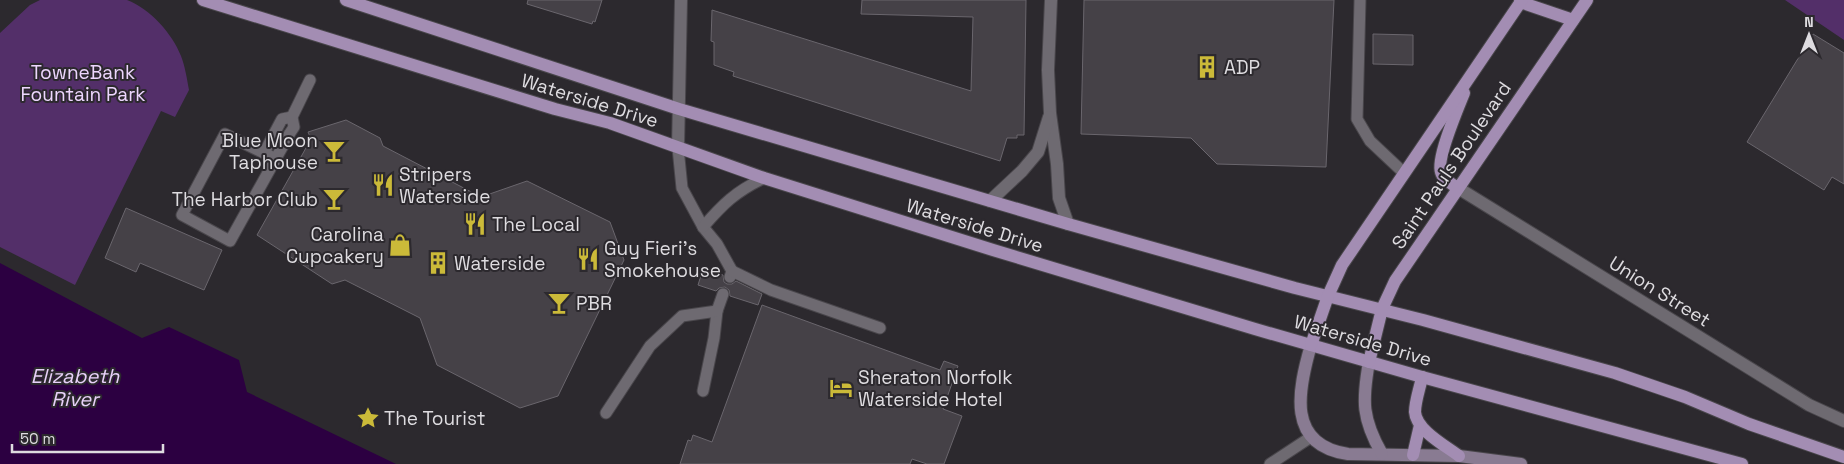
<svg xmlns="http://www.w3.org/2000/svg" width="1844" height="464" font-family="'Space Grotesk',sans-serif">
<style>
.green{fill:#532f69}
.water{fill:#2c0041}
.building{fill:#454147;stroke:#6a666d}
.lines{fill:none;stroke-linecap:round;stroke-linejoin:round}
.service-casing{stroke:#49464b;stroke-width:13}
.minor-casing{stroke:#49464b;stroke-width:14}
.tertiary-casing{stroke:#49464b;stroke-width:14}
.secondary-casing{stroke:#49464b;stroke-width:14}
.primary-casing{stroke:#49464b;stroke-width:14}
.service{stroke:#6e6a71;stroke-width:11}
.minor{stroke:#6e6a71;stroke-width:12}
.tertiary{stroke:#6e6a71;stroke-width:12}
.secondary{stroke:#897b92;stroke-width:12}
.primary{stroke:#a38db3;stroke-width:12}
.labels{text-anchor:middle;stroke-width:4;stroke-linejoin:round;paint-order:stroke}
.poi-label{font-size:19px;fill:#dedce0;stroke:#2c292e;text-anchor:start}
.park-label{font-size:19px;fill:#edd6fe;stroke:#2c292e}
.street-label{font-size:19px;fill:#dedce0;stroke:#2c292e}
.water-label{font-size:20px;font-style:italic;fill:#e8d1f9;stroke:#2c292e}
</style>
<rect width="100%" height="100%" fill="#2c292e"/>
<g class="green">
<path d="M 40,0 L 127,0 C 150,9 172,33 181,56 C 185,66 187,79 189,90 L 175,117 L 161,111 L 75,285 L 0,247 L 0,33 L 30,5 Z"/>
<polygon points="1785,0 1844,0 1844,40"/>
</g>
<polygon class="water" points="0,263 142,338 169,327 239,360 247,392 396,464 0,464"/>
<g class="building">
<polygon points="528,0 602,0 595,22 593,21 592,24 527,4"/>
<polygon points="862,0 1026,0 1024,135 1017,135 1017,138 1007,138 1000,161 733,76 734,72 714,65 714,42 711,41 712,10 971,91 973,17 861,14"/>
<polygon points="1084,0 1334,0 1326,167 1217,164 1191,138 1081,134"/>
<polygon points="1373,34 1413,35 1413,65 1373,64"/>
<polygon points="1813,34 1844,53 1844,184 1832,177 1824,190 1747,142"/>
<polygon points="346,120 380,138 383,146 481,197 527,181 610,222 624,260 558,396 520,408 437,365 420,318 345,280 332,284 257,235 311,139 308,132"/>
<polygon points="126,208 222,250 204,290 140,263 136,272 105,258"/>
<polygon points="703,269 723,275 724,282 727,284 732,284 736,281 762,294 758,305 730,296 729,290 725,287 719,288 716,291 698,285"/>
<polygon points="762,305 940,370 944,361 958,366 943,409 962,416 944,464 927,464 912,459 910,464 680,464 688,440 691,441 693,435 712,442"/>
</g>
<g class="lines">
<defs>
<g id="service">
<polyline points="1360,0 1357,119 1370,141 1404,173"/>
<polyline points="678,148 682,188 703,227 717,244 732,271 730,277"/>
<polyline points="264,153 282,119 292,117"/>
<polyline points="276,159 225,134 182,215 230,241 290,133 294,127 292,117 310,80"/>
<path d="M 703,227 C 723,204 735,192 764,178"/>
<polyline points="732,271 771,290 880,328"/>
<polyline points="703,391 714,338 717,311"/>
<polyline points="606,413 650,346 682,316 717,311 723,294"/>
<polyline points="1270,464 1311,437"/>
</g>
<g id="minor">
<polyline points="1051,0 1048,70 1050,113 1057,164 1059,198 1068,224"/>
<polyline points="990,201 1022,171 1038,152 1049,117"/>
</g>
<g id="tertiary">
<polyline points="678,148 681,0"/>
<polyline points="1458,188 1809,405 1844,421"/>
</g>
<g id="secondary">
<path d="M 1311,345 C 1298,390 1286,445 1348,454 L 1459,456 L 1521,464"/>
<path d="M 1369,362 C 1362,401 1362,419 1382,454"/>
</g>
<g id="primary">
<polyline points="203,0 555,109 610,123 764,178 993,250 1255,329 1422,377 1742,464"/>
<polyline points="346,0 679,109 1068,224 1295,288 1423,320 1615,373 1685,397 1749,424 1844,457"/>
<polyline points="1520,2 1573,20"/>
<path d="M 1458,188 C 1452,184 1443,180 1441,172 C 1436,159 1458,108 1464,93"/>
<polyline points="1311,345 1328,296 1342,265 1522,0"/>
<polyline points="1369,362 1382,309 1395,281 1587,0"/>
<path d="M 1422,377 C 1420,388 1415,401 1415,412 C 1416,430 1446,446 1459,456"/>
<polyline points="1413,455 1420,425"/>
</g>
</defs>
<use href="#service" class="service-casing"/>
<use href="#minor" class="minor-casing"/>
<use href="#tertiary" class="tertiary-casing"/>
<use href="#secondary" class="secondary-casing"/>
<use href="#primary" class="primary-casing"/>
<use href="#service" class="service"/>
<use href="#minor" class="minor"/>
<use href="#tertiary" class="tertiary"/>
<use href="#secondary" class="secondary"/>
<use href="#primary" class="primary"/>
</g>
<defs>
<symbol id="building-bare" viewBox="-9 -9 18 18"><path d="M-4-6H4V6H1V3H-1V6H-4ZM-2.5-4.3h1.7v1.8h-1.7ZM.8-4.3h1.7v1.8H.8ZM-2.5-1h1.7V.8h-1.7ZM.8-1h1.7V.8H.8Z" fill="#cbba39" stroke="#2c292e" stroke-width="2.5" paint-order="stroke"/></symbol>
<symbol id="bar-bare" viewBox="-9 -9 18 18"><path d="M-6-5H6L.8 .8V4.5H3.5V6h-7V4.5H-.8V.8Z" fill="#cbba39" stroke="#2c292e" stroke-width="2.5" paint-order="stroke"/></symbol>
<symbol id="restaurant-bare" viewBox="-9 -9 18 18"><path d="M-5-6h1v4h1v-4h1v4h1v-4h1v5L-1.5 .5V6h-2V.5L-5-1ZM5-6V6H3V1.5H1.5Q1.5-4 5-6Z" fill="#cbba39" stroke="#2c292e" stroke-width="2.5" paint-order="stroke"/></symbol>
<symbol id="shop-bare" viewBox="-9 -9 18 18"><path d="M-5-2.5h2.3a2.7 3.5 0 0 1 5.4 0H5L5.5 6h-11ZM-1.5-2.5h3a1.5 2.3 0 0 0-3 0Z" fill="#cbba39" stroke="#2c292e" stroke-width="2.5" paint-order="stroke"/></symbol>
<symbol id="hotel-bare" viewBox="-9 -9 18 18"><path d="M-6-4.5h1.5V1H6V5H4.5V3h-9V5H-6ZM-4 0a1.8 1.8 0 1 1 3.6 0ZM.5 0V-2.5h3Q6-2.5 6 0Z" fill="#cbba39" stroke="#2c292e" stroke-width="2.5" paint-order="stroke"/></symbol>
<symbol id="sight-bare" viewBox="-9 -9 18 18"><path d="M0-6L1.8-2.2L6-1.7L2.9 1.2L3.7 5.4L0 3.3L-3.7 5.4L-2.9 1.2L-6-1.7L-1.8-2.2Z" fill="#cbba39" stroke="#2c292e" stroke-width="2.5" paint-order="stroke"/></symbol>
</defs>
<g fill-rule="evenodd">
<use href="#building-bare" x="1191" y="51" width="32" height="32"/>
<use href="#bar-bare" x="318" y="135" width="32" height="32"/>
<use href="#restaurant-bare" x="367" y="169" width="32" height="32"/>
<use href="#bar-bare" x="318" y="183" width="32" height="32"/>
<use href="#restaurant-bare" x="459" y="208" width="32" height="32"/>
<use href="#shop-bare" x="384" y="229" width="32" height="32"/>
<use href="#restaurant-bare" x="572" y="243" width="32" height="32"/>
<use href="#building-bare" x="422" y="247" width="32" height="32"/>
<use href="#bar-bare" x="543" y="287" width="32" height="32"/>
<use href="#hotel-bare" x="825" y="372" width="32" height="32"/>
<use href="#sight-bare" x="352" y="402" width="32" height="32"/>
</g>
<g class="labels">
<g class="poi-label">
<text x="1224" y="74">ADP</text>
<text x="318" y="147" text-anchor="end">Blue Moon<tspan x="318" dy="22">Taphouse</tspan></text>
<text x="399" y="181">Stripers<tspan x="399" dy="22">Waterside</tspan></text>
<text x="318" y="206" text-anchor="end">The Harbor Club</text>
<text x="492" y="231">The Local</text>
<text x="384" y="241" text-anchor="end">Carolina<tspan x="384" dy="22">Cupcakery</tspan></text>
<text x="604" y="255">Guy Fieri's<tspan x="604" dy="22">Smokehouse</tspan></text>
<text x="454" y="270">Waterside</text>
<text x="576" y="310">PBR</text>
<text x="858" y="384">Sheraton Norfolk<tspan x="858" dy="22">Waterside Hotel</tspan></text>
<text x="384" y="425">The Tourist</text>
</g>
<g class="park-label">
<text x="83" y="79">TowneBank<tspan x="83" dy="22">Fountain Park</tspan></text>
</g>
<g class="street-label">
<text transform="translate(590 100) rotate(17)" y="7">Waterside Drive</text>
<text transform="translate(1451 165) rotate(-56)" y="7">Saint Pauls Boulevard</text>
<text transform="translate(975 225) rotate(17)" y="7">Waterside Drive</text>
<text transform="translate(1660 291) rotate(32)" y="7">Union Street</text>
<text transform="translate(1363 340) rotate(16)" y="7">Waterside Drive</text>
</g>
<g class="water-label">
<text x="75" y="383">Elizabeth<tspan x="75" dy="23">River</tspan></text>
</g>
</g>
<g transform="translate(1809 35)" stroke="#2c292e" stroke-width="4" paint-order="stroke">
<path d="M0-4L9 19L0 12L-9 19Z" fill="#dedce0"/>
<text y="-8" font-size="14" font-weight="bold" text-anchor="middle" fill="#dedce0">N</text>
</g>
<path d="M12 444v8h151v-8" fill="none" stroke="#dedce0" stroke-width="2.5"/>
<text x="20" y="444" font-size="15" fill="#dedce0" stroke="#2c292e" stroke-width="4" paint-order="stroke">50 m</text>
</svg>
